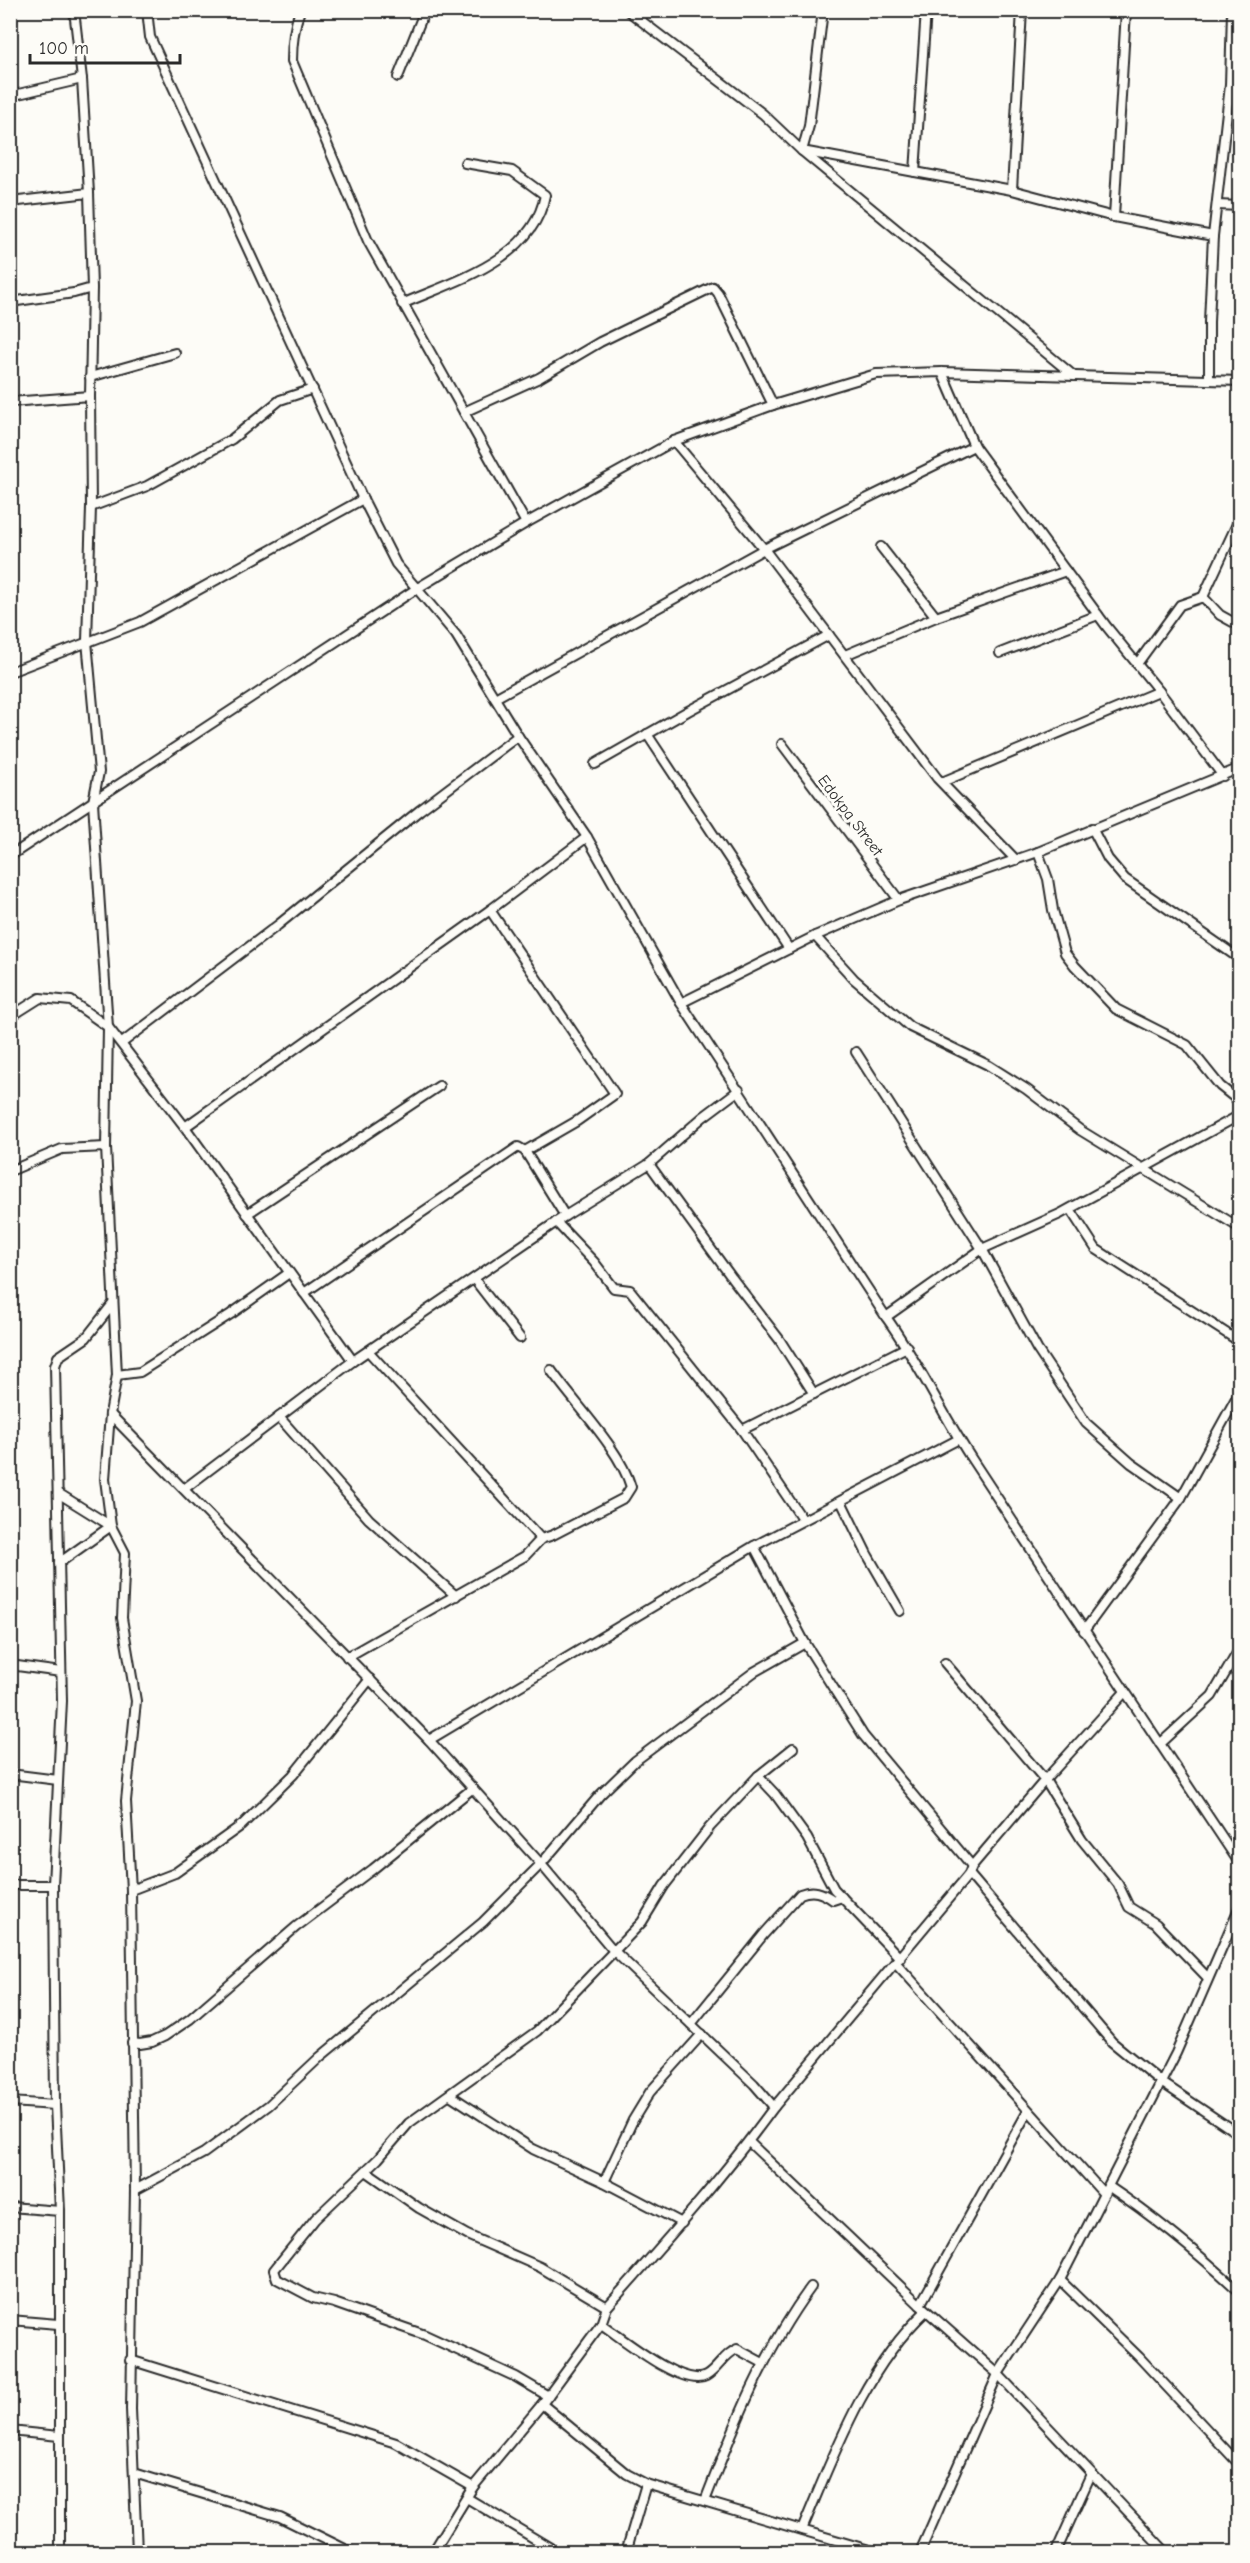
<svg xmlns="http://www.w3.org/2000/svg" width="1250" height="2563" font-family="'Comic Neue',sans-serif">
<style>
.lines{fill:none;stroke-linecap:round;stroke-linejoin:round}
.street-casing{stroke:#2b2b2b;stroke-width:12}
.street{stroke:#fdfcf7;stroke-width:8}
.labels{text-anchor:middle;stroke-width:6;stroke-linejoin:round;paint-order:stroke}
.street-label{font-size:16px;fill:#2b2b2b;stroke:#fdfcf7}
</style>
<rect width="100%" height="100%" fill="#fdfcf7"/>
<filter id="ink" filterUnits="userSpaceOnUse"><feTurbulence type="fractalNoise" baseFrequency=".0167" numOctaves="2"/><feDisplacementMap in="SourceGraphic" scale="12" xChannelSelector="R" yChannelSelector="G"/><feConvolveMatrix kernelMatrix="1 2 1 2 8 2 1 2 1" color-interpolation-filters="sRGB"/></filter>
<g filter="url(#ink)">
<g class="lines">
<defs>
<g id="street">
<polyline points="74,10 82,79 89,193 92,288 90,396 91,507 87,641 99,772 93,802 108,1027 106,1147 117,1375 110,1414 105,1479 111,1526 125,1553 122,1618 136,1701 126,1801 131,1890 135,2190 131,2409 137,2552"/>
<path d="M 147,10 L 150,37 L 363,499 L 396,564 L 456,635 L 518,736 L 587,837 L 681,1003 L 886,1317 C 919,1363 942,1414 973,1461 C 1061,1596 1151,1730 1240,1864"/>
<path d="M 300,10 C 294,27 292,43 292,61 L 368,241 L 526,523"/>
<polyline points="627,10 763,114 802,151 1074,376"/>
<polyline points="823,10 809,126 802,151 1012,190 1114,217 1213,236"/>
<polyline points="398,77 425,10"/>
<polyline points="1230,85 1240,84"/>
<polyline points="10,96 82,79"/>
<polyline points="915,172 926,10"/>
<polyline points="1012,190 1022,10"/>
<polyline points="10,202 89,193"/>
<polyline points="1217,205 1240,206"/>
<polyline points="1114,217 1126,10"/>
<polyline points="10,302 74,293 92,288"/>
<path d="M 402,304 C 454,281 533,260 545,195 L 512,171 L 465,163"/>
<polyline points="942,372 974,446 1107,627 1159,691 1223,776"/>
<polyline points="90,377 175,353"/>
<polyline points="1209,380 1209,322 1213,236 1230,85 1232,10"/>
<polyline points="10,402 90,396"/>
<polyline points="464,412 539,378 600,342 713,287 718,293 773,405"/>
<polyline points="674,441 764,549 937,778 1016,860"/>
<polyline points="91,507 147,486 232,439 280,400 313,389"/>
<polyline points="881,547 936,617"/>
<polyline points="1203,597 1237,524 1240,511"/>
<polyline points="1203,597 1220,615 1240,626"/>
<polyline points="1000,653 1098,615"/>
<polyline points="845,655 936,617 1066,571"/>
<polyline points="1137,664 1180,605 1203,597"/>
<polyline points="10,672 140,622 363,499"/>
<polyline points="495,698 764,549 974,446"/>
<polyline points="647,734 789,949"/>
<polyline points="782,744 899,900"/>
<polyline points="595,764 688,711 829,635"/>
<polyline points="942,782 1159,691"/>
<polyline points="1092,828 1108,859 1125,879 1240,959"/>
<polyline points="1038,852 1048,879 1053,910 1065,953 1075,966 1116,1009 1187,1045 1220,1086 1240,1102"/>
<polyline points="10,856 416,589 526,523 674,441 773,405 876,374 942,372 1240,381"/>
<polyline points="490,910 615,1094 577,1121 525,1151"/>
<polyline points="815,936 854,979 910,1027 988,1065 1026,1089 1080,1130 1240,1228"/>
<polyline points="681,1003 815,936 899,900 1038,852 1240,768"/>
<polyline points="10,1017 40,998 71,1001 108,1027 185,1127 353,1361"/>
<polyline points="122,1043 278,925 420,810 518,736"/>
<polyline points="856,1052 982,1249 1037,1349 1086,1423 1131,1463 1181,1498"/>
<polyline points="185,1127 490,910 587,837"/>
<polyline points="649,1164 732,1278 779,1339 814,1394"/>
<polyline points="10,1171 62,1149 106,1147"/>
<polyline points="1070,1209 1096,1249 1240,1342"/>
<polyline points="247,1214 439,1086"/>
<polyline points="556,1222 594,1262 614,1288 630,1290 742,1430 803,1520"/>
<polyline points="474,1279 520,1338"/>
<polyline points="304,1293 518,1147 525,1151 565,1216"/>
<polyline points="886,1317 982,1249 1060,1214 1240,1115"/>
<polyline points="117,1375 140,1372 231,1314 289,1273"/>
<path d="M 110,1414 L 429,1740 L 541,1864 L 613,1950 L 754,2084 L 774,2107 C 723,2177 665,2242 607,2307 L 601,2324 L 542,2404 L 473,2487 L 433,2552"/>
<polyline points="279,1417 369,1519 456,1596"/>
<polyline points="742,1430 907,1347"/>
<polyline points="184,1489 353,1361 565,1216 649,1164 703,1117 739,1090"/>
<polyline points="58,1493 111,1526 59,1563"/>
<polyline points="841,1501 867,1554 900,1611"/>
<path d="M 541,1539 L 553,1535 L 624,1498 L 631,1487 C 620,1449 575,1404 551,1370"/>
<polyline points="754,1546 805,1643 863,1735 972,1866"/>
<polyline points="1084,1631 1181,1498 1240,1391"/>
<polyline points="347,1657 525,1556 541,1539 369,1352"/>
<polyline points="945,1663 1045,1780 1082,1840 1118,1884 1129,1907 1156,1924 1208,1978"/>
<polyline points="10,1665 61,1672"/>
<polyline points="429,1740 754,1546 959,1439"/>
<polyline points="1160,1744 1212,1696 1240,1648"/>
<polyline points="10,1774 58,1780"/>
<polyline points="758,1776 775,1794 807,1838 834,1889 900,1958"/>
<polyline points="969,1874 1112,2042 1161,2082 1240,2135"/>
<polyline points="10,1885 53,1885"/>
<polyline points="131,1890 175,1873 242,1825 293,1775 370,1679"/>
<polyline points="896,1963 1104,2194"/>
<path d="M 691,2024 L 764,1934 L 800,1894 C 813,1889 822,1892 833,1900 L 842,1897"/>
<polyline points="132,2043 140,2044 152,2042 165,2036 190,2019 296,1927 373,1869 473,1788"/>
<polyline points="450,2095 533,2149 602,2181 682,2223"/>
<polyline points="10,2102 55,2105"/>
<polyline points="774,2107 969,1874 972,1866 1045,1780 1124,1693"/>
<polyline points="749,2142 920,2305 998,2374 1166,2552"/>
<polyline points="366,2171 419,2208 467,2235 540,2267 607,2307"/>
<polyline points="604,2182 633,2120 650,2092 702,2034"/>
<path d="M 1108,2186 C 1156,2218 1198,2253 1240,2292"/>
<polyline points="135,2190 204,2153 269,2105 320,2057 483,1922 541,1864 600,1795 635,1761 754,1672 805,1643"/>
<polyline points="10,2207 60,2211"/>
<polyline points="1060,2280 1139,2357 1240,2465"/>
<polyline points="920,2305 1028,2111"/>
<polyline points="10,2320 58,2324"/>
<path d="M 601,2324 C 621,2337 683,2389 706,2376 C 718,2369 724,2354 737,2349 L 763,2363"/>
<polyline points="130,2360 396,2443 473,2487"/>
<polyline points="548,2396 516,2377 425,2335 334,2303 313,2298 277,2279 274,2270 315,2219 378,2159 409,2123 537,2031 642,1922 664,1886 710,1827 758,1776 793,1748"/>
<polyline points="542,2404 627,2474 646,2484 876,2552"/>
<polyline points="10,2431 59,2436"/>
<polyline points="134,2473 280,2517 351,2552"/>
<polyline points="467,2498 557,2552"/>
<path d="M 705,2501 C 734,2426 763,2352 811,2287"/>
<path d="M 802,2530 C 834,2454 865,2368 926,2311"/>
<polyline points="60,2552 60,2211 55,2105 53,1885 62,1701 55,1366 58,1357 86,1338 112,1305"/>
<polyline points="626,2552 646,2484"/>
<polyline points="920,2552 998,2374 1060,2280 1108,2186 1176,2053 1240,1906"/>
<polyline points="1056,2552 1091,2474"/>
</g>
</defs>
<use href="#street" class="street-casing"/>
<use href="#street" class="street"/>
</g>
</g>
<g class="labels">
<g class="street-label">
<text transform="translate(851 815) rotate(53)" y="6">Edokpa Street</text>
</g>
</g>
<rect width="1250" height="2563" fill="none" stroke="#fdfcf7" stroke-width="36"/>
<rect x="18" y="18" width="1214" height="2527" fill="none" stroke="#2b2b2b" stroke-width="2" filter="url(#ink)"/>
<path d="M30 54v9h150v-9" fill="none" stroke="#2b2b2b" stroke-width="3"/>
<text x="39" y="54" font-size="18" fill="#2b2b2b" stroke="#fdfcf7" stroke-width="4.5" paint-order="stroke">100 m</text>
</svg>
